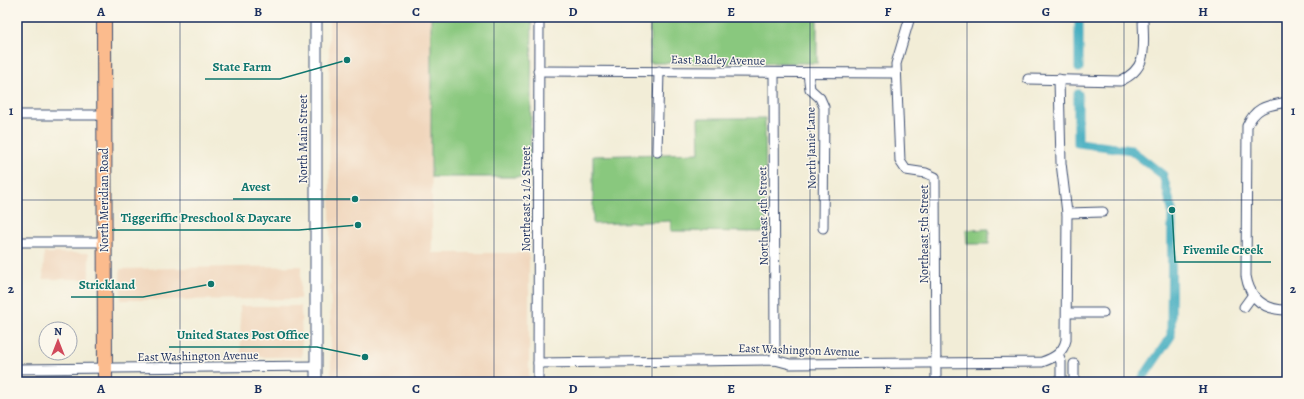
<svg xmlns="http://www.w3.org/2000/svg" width="1304" height="399" font-family="Alegreya,serif">
<style>
.built{fill:#f0d6bc}
.green{fill:#89c87e;stroke:#527c6e}
.lines{fill:none;stroke-linecap:round;stroke-linejoin:round}
.canal{stroke:#40acbf;stroke-width:9}
.minor-casing{stroke:#3b4c70;stroke-width:11}
.tertiary-casing{stroke:#3b4c70;stroke-width:13}
.primary-casing{stroke:#3b4c70;stroke-width:16}
.minor{stroke:#fff;stroke-width:9}
.tertiary{stroke:#fff;stroke-width:11}
.primary{stroke:#fbbb8d;stroke-width:14}
.grid{fill:none;stroke:#1b2f5e;stroke-width:1;stroke-opacity:0.55}
.labels{text-anchor:middle;stroke-width:3;stroke-linejoin:round;paint-order:stroke}
.street-label{font-size:12px;fill:#1b2f5e;stroke:#fbf7ec}
.leader{fill:none;stroke:#0f766e;stroke-width:1.5}
.callout-dot{fill:#0f766e;stroke:#fbf7ec;stroke-width:1.5}
.callout-label{font-size:13px;text-anchor:middle;font-weight:bold;fill:#0f766e;stroke:#fbf7ec;stroke-width:3;stroke-linejoin:round;paint-order:stroke}
.neatline{fill:none;stroke:#1b2f5e;stroke-width:1.5}
.grid-label{font-size:13px;text-anchor:middle;font-weight:bold;fill:#1b2f5e}
</style>
<rect width="100%" height="100%" fill="#fbf7ec"/>
<filter id="ink" filterUnits="userSpaceOnUse"><feTurbulence type="fractalNoise" baseFrequency=".025" numOctaves="2"/><feDisplacementMap in="SourceGraphic" scale="8" xChannelSelector="R" yChannelSelector="G"/><feConvolveMatrix kernelMatrix="1 2 1 2 8 2 1 2 1" color-interpolation-filters="sRGB"/></filter>
<filter id="wash" filterUnits="userSpaceOnUse"><feTurbulence type="fractalNoise" baseFrequency=".012" numOctaves="4" result="noise"/><feDisplacementMap in="SourceGraphic" scale="16" xChannelSelector="R" yChannelSelector="G"/><feGaussianBlur stdDeviation="0.9" result="paint"/><feColorMatrix in="noise" values="0 0 0 0 0 0 0 0 0 0 0 0 0 0 0 0 0 1.4 0 .05"/><feComposite in="paint" operator="in"/></filter>
<g filter="url(#wash)">
<rect width="100%" height="100%" fill="#f2edd7"/>
<g class="built">
<polygon points="329,17 431,17 432,253 529,253 529,382 331,382"/>
<polygon points="44,253 89,253 89,279 43,279"/>
<polygon points="301,266 300,299 121,300 120,269"/>
<polygon points="240,306 301,306 302,357 241,357"/>
<rect x="38" y="379" width="51" height="3"/>
</g>
<g class="green">
<polygon points="431,17 532,17 530,177 431,177"/>
<rect x="650" y="17" width="167" height="46"/>
<polygon points="698,118 765,118 766,232 671,231 671,221 593,224 593,156 699,153"/>
<polygon points="989,229 989,244 967,244 966,230"/>
</g>
<g class="lines">
<g class="canal">
<polyline points="1079,68 1079,17"/>
<polyline points="1078,94 1078,143 1131,150 1163,175 1172,210 1171,336 1140,382"/>
</g>
</g>
</g>
<g filter="url(#ink)">
<g class="lines">
<defs>
<g id="minor">
<polyline points="910,17 896,64 900,161 906,170 926,173 935,177 936,382"/>
<polyline points="538,71 896,73"/>
<polyline points="774,73 775,360"/>
<polyline points="808,73 810,89 820,98 824,107 823,228"/>
<path d="M 1028,79 L 1120,81 C 1150,68 1143,45 1143,17"/>
<path d="M 1287,102 C 1267,106 1256,106 1247,126 L 1246,276 C 1250,299 1264,310 1287,310"/>
<polyline points="17,115 104,115"/>
<polyline points="657,152 659,71"/>
<polyline points="1067,213 1103,212"/>
<polyline points="17,242 104,242"/>
<polyline points="1244,307 1252,296"/>
<polyline points="1067,313 1103,313"/>
<polyline points="1058,355 1061,362 1061,382"/>
<path d="M 538,363 L 775,360 L 790,364 L 1042,362 C 1054,358 1063,353 1066,340 L 1067,213 L 1061,163 L 1059,79"/>
<polyline points="17,369 316,366"/>
<polyline points="538,382 539,17"/>
<polyline points="1074,382 1074,364"/>
</g>
<polyline id="tertiary" points="316,382 316,17"/>
<polyline id="primary" points="104,17 105,382"/>
</defs>
<use href="#minor" class="minor-casing"/>
<use href="#tertiary" class="tertiary-casing"/>
<use href="#primary" class="primary-casing"/>
<use href="#minor" class="minor"/>
<use href="#tertiary" class="tertiary"/>
<use href="#primary" class="primary"/>
</g>
</g>
<path class="grid" d="M 180,17 L 180,382M 337,17 L 337,382M 494,17 L 494,382M 652,17 L 652,382M 810,17 L 810,382M 967,17 L 967,382M 1124,17 L 1124,382M 17,200 L 1287,200"/>
<g class="labels">
<g class="street-label">
<text transform="translate(718 60) rotate(1)" y="4">East Badley Avenue</text>
<text transform="translate(303 139) rotate(-90)" y="4">North Main Street</text>
<text transform="translate(811 148) rotate(-91)" y="4">North Janie Lane</text>
<text transform="translate(526 199) rotate(-90)" y="4">Northeast 2 1/2 Street</text>
<text transform="translate(104 200) rotate(-90)" y="4">North Meridian Road</text>
<text transform="translate(763 216) rotate(-91)" y="4">Northeast 4th Street</text>
<text transform="translate(924 234) rotate(-90)" y="4">Northeast 5th Street</text>
<text transform="translate(799 350) rotate(2)" y="4">East Washington Avenue</text>
<text transform="translate(198 356) rotate(-1)" y="4">East Washington Avenue</text>
</g>
</g>
<path class="leader" d="M347 60L280 79H205M355 199L279 199H233M358 225L299 230H112M1172 210L1175 262H1271M211 284L143 297H71M365 357L317 347H169"/>
<g class="callout-dot">
<circle cx="347" cy="60" r="4"/>
<circle cx="355" cy="199" r="4"/>
<circle cx="358" cy="225" r="4"/>
<circle cx="1172" cy="210" r="4"/>
<circle cx="211" cy="284" r="4"/>
<circle cx="365" cy="357" r="4"/>
</g>
<g class="callout-label">
<text x="242" y="71">State Farm</text>
<text x="256" y="191">Avest</text>
<text x="206" y="222">Tiggeriffic Preschool &amp; Daycare</text>
<text x="1223" y="254">Fivemile Creek</text>
<text x="107" y="289">Strickland</text>
<text x="243" y="339">United States Post Office</text>
</g>
<rect width="1304" height="399" fill="none" stroke="#fbf7ec" stroke-width="44"/>
<g transform="translate(58 341)"><circle r="19" fill="#fbf7ec" stroke="#a1a7b3"/>
<path d="M0-3L7 15L0 10L-7 15Z" fill="#d1495b"/>
<text y="-6" font-size="11" font-weight="bold" text-anchor="middle" fill="#1b2f5e">N</text>
</g>
<rect x="22" y="22" width="1260" height="355" class="neatline"/>
<g class="grid-label">
<text x="101" y="16">A</text>
<text x="258" y="16">B</text>
<text x="416" y="16">C</text>
<text x="573" y="16">D</text>
<text x="731" y="16">E</text>
<text x="888" y="16">F</text>
<text x="1046" y="16">G</text>
<text x="1203" y="16">H</text>
<text x="11" y="115">1</text>
<text x="1293" y="115">1</text>
<text x="11" y="293">2</text>
<text x="1293" y="293">2</text>
<text x="101" y="393">A</text>
<text x="258" y="393">B</text>
<text x="416" y="393">C</text>
<text x="573" y="393">D</text>
<text x="731" y="393">E</text>
<text x="888" y="393">F</text>
<text x="1046" y="393">G</text>
<text x="1203" y="393">H</text>
</g>
</svg>
